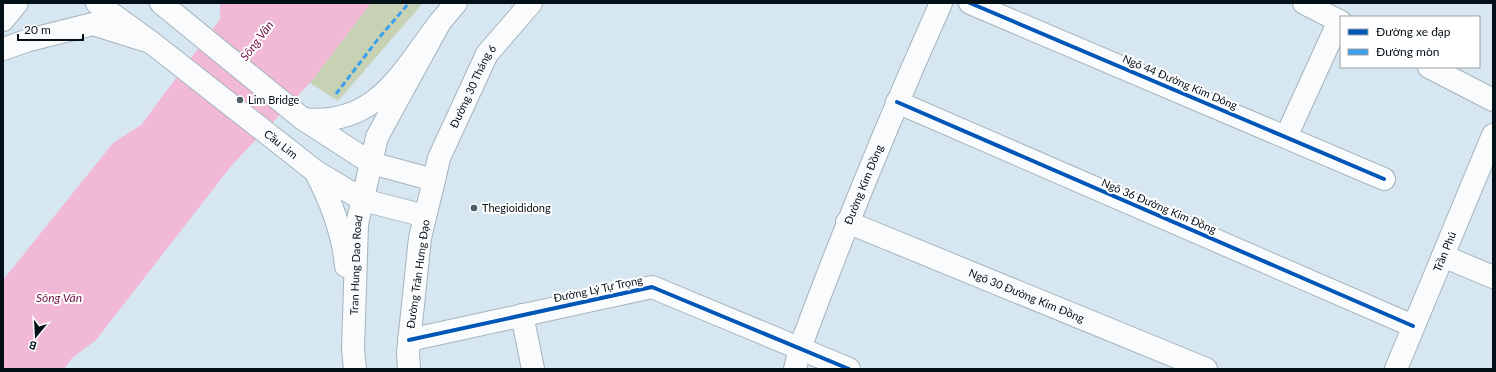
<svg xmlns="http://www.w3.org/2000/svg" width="1496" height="372" font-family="Lato,sans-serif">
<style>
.green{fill:#c7d2b4}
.water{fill:#f1b9d5}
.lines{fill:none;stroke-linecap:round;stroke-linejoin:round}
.minor-casing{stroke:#a5b4bc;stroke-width:24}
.major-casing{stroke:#a5b4bc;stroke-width:24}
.highway-casing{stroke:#a5b4bc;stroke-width:24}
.minor{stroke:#f9fbfd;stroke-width:22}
.major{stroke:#f9fbfd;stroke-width:22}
.highway{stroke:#f9fbfd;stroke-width:22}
.quiet{stroke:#3ca1ea;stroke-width:3;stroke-dasharray:6 3;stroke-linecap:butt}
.cycleway-casing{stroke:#fff;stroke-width:6}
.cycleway{stroke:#0057b8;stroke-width:4}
.poi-dot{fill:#4e5b63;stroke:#fff;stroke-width:1.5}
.labels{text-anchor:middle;stroke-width:4;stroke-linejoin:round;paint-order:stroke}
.street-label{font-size:11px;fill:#041017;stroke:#fff}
.poi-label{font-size:11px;fill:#041017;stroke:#fff;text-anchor:start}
.water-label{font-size:12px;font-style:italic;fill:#740f47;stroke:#fff}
</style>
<rect width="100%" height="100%" fill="#d6e7f1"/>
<polygon class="green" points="371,3 423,3 338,101 310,83"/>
<polygon class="water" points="220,3 371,3 310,83 232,165 96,340 72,358 64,369 3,369 3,280 113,143 141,125 220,19"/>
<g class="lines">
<defs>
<g id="minor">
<polyline points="970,3 1384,179"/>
<polyline points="1304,3 1341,22"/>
<polyline points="1429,67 1493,100"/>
<polyline points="897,102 1413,326"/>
<polyline points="1286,137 1339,21"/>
<path id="s1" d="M 847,222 L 1206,369"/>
<polyline points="1443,256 1493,277"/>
<polyline points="522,315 533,369"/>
<polyline points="409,340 652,287 849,369"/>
<path id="s2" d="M 795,369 L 800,348 C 843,232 890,117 941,3"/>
<path id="s3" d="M 1396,369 L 1493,135"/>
</g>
<g id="major">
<polyline points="3,20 17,3"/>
<polyline points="3,49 29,40 93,24 147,41"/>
<polyline points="371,163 377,137 440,22 456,3"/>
<path id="s4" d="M 434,180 L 439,158 L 487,54 L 531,3"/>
</g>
<g id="highway">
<path id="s5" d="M 97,3 L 152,43 L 315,171 L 363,200 L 425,216"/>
<polyline points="161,3 303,119 371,163 434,180 420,238 408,352 409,369"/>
<path d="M 303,119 C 376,127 401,73 440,22"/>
<path d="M 315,171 C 331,201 343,232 346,266"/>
<path id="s6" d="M 355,369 L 353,349 L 357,224 L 371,163"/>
</g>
</defs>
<use href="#minor" class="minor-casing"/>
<use href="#major" class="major-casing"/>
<use href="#highway" class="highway-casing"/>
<use href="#minor" class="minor"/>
<use href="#major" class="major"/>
<use href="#highway" class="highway"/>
<polyline class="quiet" points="336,94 378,39 409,3"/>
<defs>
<g id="cycleway">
<polyline points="970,3 1384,179"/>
<polyline points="897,102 1413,326"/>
<polyline points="409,340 652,287 849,369"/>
</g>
</defs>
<use href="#cycleway" class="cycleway-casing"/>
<use href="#cycleway" class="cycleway"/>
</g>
<g class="poi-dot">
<circle cx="240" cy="100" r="4"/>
<circle cx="474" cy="208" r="4"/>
</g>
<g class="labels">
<g class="street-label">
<text transform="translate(1180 82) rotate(23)" y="4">Ngõ 44 Đường Kim Dông</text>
<text dy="4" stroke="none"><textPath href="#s4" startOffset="102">Đường 30 Tháng 6</textPath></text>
<text dy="4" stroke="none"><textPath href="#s5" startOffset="232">Cầu Lim</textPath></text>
<text dy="4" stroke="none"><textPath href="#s2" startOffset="197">Đường Kim Đồng</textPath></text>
<text transform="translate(1159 206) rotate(23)" y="4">Ngõ 36 Đường Kim Đồng</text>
<text dy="4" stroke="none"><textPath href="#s3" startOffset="127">Trần Phú</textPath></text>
<text dy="4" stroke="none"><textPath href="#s6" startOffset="104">Tran Hung Dao Road</textPath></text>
<text transform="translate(418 274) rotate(-82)" y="4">Đường Trân Hưng Đạo</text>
<text transform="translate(598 289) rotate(-12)" y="4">Đường Lý Tự Trọng</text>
<text dy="4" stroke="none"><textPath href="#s1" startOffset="194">Ngõ 30 Đường Kim Đồng</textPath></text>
</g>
<g class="poi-label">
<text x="248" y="104">Lim Bridge</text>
<text x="482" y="212">Thegioididong</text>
</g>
<g class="water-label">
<text transform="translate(257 41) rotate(-53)" y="4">Sông Vân</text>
<text x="59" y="302">Sông Vân</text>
</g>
</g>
<rect width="1496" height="372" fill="none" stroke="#041017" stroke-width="8"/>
<rect x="1340" y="16" width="140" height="52" fill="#ffffff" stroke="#9b9fa2"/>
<rect x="1348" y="29" width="20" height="6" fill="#0057b8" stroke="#9b9fa2"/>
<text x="1376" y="36" font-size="12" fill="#041017">Đường xe đạp</text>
<rect x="1348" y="49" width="20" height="6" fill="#3ca1ea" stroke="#9b9fa2"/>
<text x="1376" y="56" font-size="12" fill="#041017">Đường mòn</text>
<g transform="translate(36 336) rotate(198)" stroke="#ffffff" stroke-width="3" paint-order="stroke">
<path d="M0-3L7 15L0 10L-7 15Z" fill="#041017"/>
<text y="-6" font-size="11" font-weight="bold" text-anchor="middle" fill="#041017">B</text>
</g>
<path d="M18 34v6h65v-6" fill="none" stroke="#041017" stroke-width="2"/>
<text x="24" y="34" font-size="12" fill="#041017" stroke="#ffffff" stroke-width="3" paint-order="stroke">20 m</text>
</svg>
